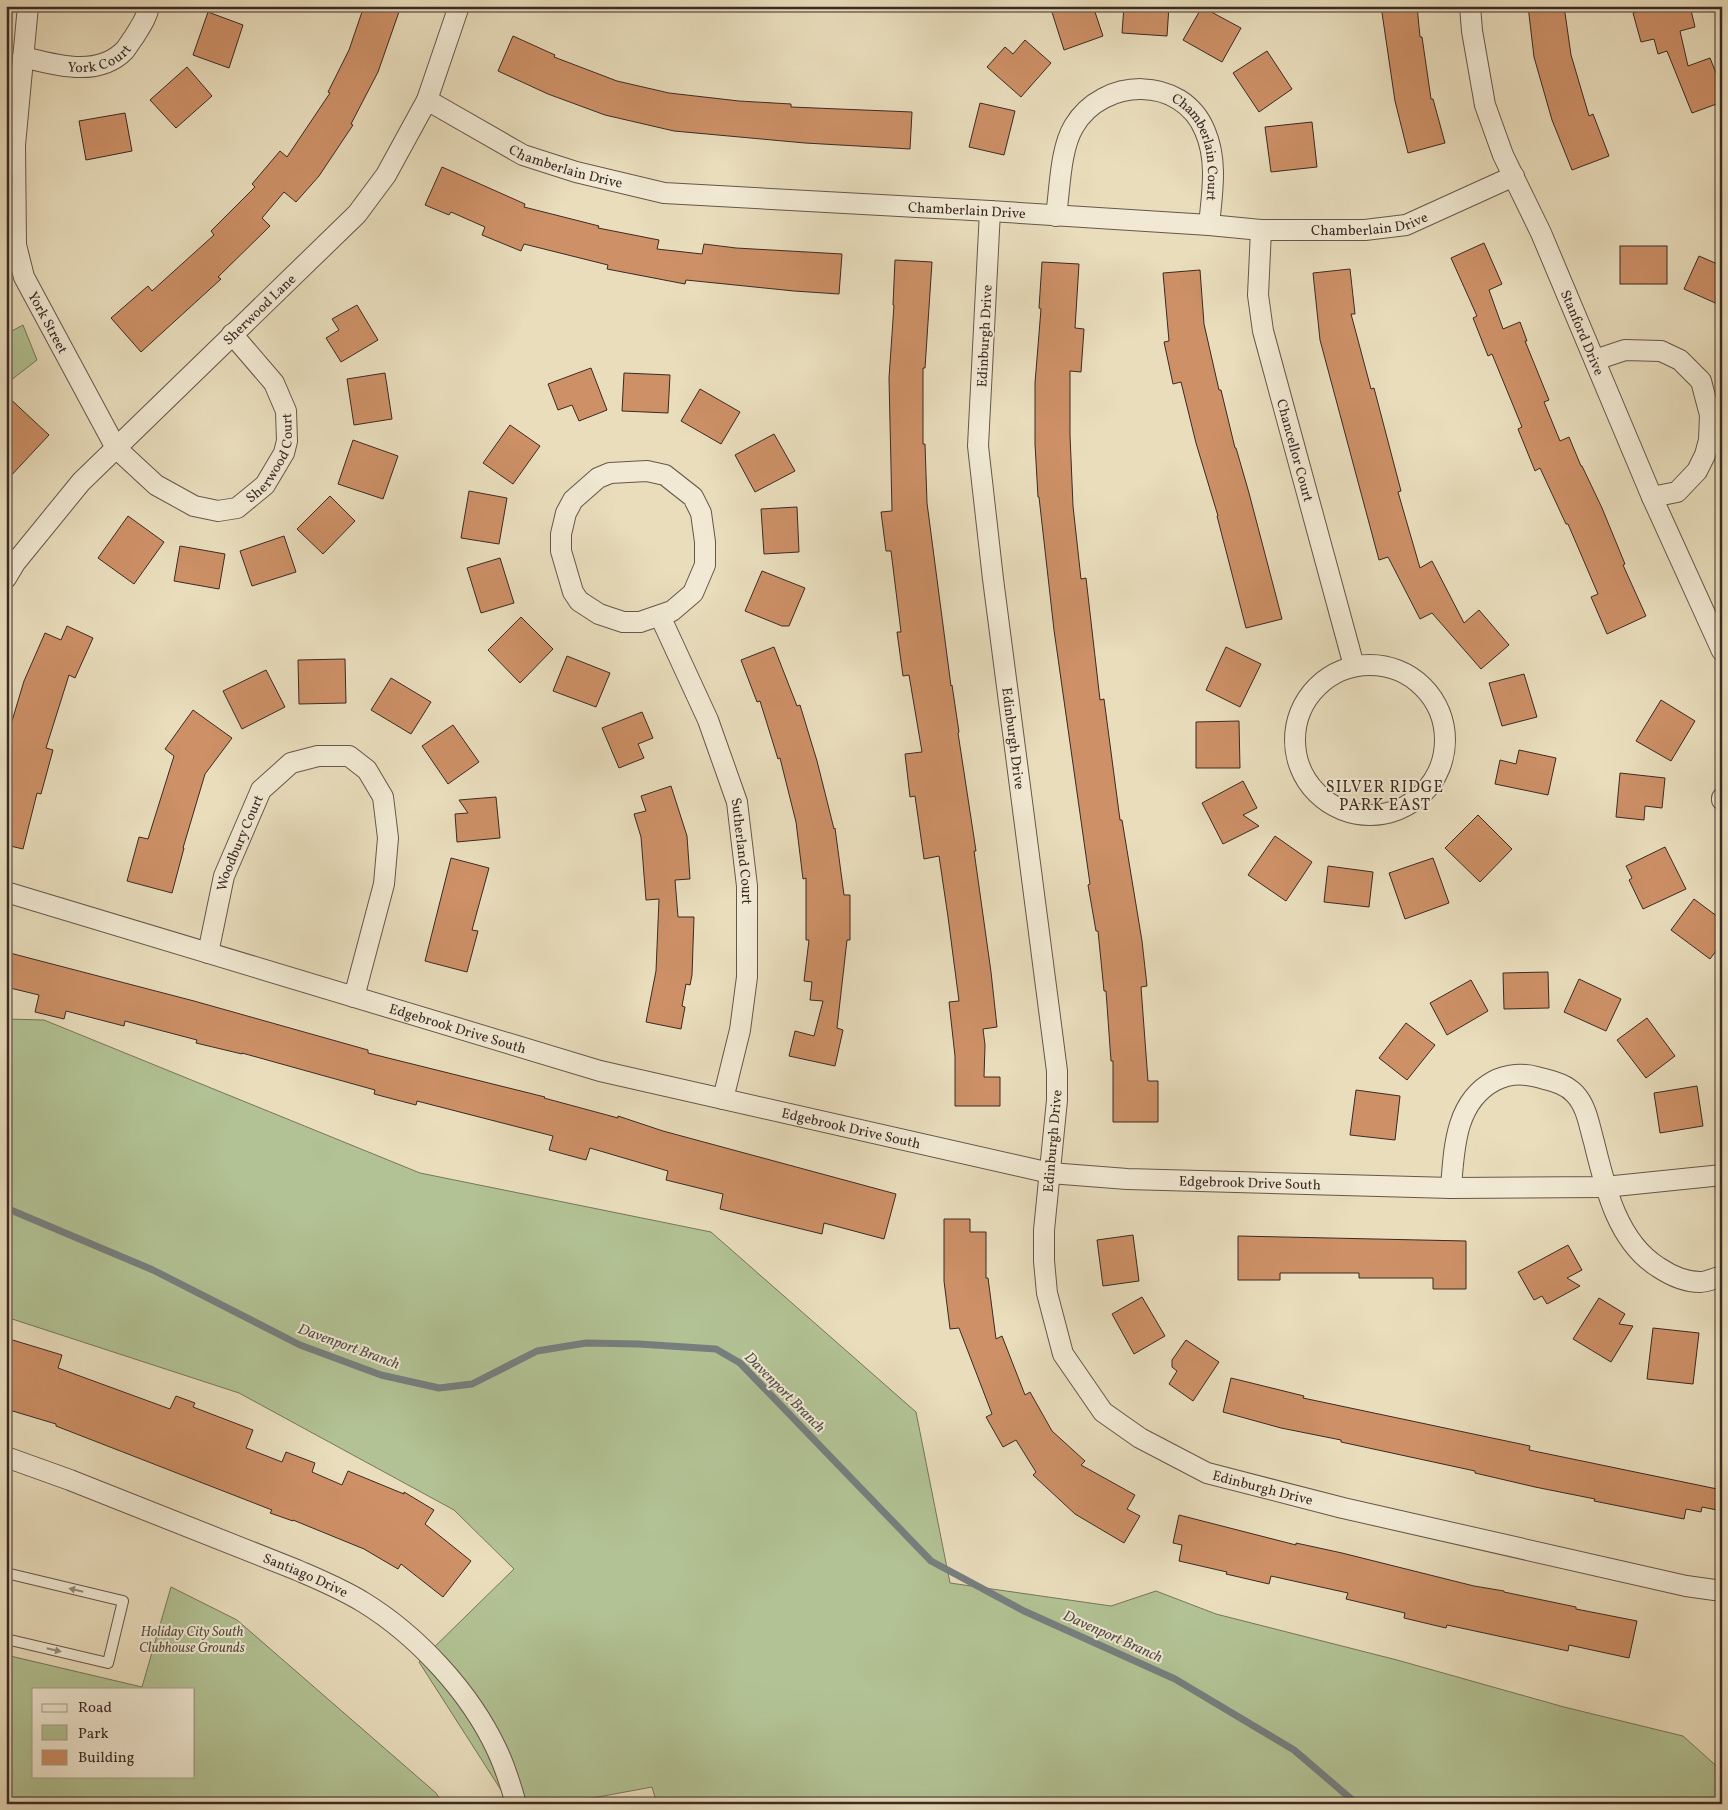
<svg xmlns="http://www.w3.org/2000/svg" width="1728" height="1810" font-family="Vollkorn,serif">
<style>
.green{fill:#b2c294;stroke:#76765c;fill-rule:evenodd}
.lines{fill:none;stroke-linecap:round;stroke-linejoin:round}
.stream{stroke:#767f7f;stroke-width:7}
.building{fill:#cd9067;stroke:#3b2a24}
.lane-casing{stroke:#66574a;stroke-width:12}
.street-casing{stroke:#66574a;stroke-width:22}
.lane{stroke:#f1e9d3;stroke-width:10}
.street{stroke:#f1e9d3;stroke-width:20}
.oneway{fill:#968a7c}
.labels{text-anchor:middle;stroke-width:4;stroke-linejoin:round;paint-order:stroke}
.street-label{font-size:14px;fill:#3b2a24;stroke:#f1e9d3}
.park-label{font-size:14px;font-style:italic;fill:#595040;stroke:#f1e9d3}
.water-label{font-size:15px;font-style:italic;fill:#544e4a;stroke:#f1e9d3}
.quarter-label{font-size:16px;letter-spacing:1px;fill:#3b2a24;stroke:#f1e9d3}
</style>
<rect width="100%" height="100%" fill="#e9ddbc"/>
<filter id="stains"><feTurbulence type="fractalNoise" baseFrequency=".004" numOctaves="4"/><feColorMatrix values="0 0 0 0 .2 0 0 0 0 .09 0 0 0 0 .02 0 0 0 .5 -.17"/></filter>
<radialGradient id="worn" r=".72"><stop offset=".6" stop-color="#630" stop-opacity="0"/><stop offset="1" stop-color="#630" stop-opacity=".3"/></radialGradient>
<g class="green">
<polygon points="23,325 37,360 6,384 6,334"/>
<polygon points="6,1019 44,1020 420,1173 711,1232 916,1412 950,1583 1111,1606 1156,1591 1216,1614 1397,1660 1564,1707 1683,1736 1722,1771 1722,1804 657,1804 652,1787 560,1804 510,1804 419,1662 514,1569 454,1510 239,1393 6,1317"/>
<path d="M 171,1587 L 237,1620 L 436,1793 L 443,1804 L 6,1804 L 6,1655 L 142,1687 ZM 34,1689 L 194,1689 L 194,1776 L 34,1776 Z"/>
</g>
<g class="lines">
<polyline class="stream" points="6,1208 153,1270 300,1345 381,1375 439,1388 472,1384 537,1351 586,1343 639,1344 716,1349 740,1363 931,1561 1024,1611 1175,1679 1294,1750 1357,1804"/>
</g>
<g class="building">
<polygon points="364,6 401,6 378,72 351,124 353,125 319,176 296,202 284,192 262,218 270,226 218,277 221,279 141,352 111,318 148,286 152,291 214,235 211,231 255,187 252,184 280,151 287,157 330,93 328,92 349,50"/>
<polygon points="1050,6 1093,6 1103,36 1064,50"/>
<polygon points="1124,6 1169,6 1167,36 1122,33"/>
<polygon points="1381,6 1417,6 1420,37 1422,37 1431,99 1433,99 1445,143 1408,153 1395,101"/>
<polygon points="1528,6 1564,6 1571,55 1589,116 1593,114 1609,156 1572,170 1552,120 1534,57"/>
<polygon points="1659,6 1690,6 1695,27 1680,31 1688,66 1710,58 1722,88 1722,102 1692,113 1667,51 1658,54 1654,39 1641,42 1633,13"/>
<polygon points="1202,7 1241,28 1222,62 1183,40"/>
<polygon points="208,12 243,25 229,68 193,55"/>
<polygon points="513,36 555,55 554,57 617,81 669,93 739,101 791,104 791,107 912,112 910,149 805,143 674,131 605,115 548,94 498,71"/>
<polygon points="1025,40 1051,63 1021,97 987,67 1005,47 1013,54"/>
<polygon points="1267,51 1292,89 1259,112 1233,73"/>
<polygon points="187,67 212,96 176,128 150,100"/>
<polygon points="980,103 1015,111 1004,155 969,147"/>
<polygon points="125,113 132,151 86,160 79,121"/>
<polygon points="1312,122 1317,167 1271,172 1265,127"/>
<polygon points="442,167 525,204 524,207 599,226 598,228 659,240 657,249 702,254 704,244 736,248 842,254 839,294 794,291 686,280 685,284 607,269 608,265 524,244 521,251 482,235 485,227 451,212 449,215 425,205"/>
<polygon points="1484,243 1502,284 1489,290 1503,329 1520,322 1527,341 1525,341 1549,400 1544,402 1560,441 1569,437 1581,466 1582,466 1602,508 1625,564 1623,565 1646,616 1607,634 1591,597 1598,594 1568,524 1566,524 1540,468 1535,471 1518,429 1522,427 1492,354 1488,356 1473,318 1477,316 1451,258"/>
<rect x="1620" y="246" width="47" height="38"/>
<polygon points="1699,256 1722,266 1722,306 1684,289"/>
<polygon points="895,260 932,262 925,368 923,368 923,444 925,444 927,503 951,686 952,685 959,732 958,733 976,851 974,851 991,972 997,1027 983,1029 985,1045 984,1077 1000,1077 1000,1106 955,1106 955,1056 949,1002 959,1001 948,917 939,856 924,859 915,796 910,797 905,754 922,752 909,675 903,676 897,632 901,632 891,551 886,551 881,512 892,511 889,378 894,305 893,305"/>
<polygon points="1042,262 1079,264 1075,328 1084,329 1081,372 1070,371 1070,435 1073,506 1081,579 1086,578 1100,700 1104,699 1120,820 1122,820 1142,941 1147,986 1141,987 1148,1081 1158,1081 1158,1122 1113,1122 1113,1061 1111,1061 1106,991 1104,991 1098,931 1096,931 1088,885 1090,884 1054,630 1039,497 1038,497 1035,444 1035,383 1041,309 1039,308"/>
<polygon points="1350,269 1355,314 1351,314 1371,389 1374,388 1401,491 1398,492 1420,568 1432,561 1464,623 1479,610 1509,645 1481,669 1432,613 1420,619 1388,557 1379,560 1320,340 1313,273"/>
<polygon points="1200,270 1204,324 1219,390 1221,390 1235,448 1236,448 1249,493 1282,619 1246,628 1217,516 1218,516 1196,443 1181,382 1173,384 1164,342 1169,341 1163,273"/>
<polygon points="357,305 378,340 341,362 326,338 339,330 332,319"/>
<polygon points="591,368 607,410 579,421 572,405 558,410 548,384"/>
<polygon points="385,373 392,419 354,425 347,379"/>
<polygon points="624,373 670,375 668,413 622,411"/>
<polygon points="700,389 740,412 721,444 681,421"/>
<polygon points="6,395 49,435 6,481"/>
<polygon points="510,425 540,446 513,484 483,463"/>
<polygon points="774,434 795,471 755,492 735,455"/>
<polygon points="353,440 398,456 383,499 338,484"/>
<polygon points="469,491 507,498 499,544 461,538"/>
<polygon points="330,496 355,521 323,554 297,529"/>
<polygon points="797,507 799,552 764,554 761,509"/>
<polygon points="128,516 164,542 134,584 98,558"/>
<polygon points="284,536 296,572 252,586 240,551"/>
<polygon points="180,546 225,554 219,589 174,581"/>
<polygon points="500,558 514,603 481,613 467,568"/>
<polygon points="762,571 805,588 789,626 782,626 745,611"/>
<polygon points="521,617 553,649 520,683 488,650"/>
<polygon points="67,626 93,638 75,678 69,675 46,748 53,750 41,794 37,793 23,849 6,845 6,741 24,681 45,633 61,640"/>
<polygon points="774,647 797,706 800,705 817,761 834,829 835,828 844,895 850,895 850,940 847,940 837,1028 843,1030 835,1066 789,1056 795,1031 814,1036 823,1001 810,1000 812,982 804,981 809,940 806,940 806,878 803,879 796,822 780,758 778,759 760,701 757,702 741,660"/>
<polygon points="1226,647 1261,664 1240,707 1206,690"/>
<polygon points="567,656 610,673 596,707 553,691"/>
<polygon points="345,659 346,703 299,704 298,660"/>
<polygon points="266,670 285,707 242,729 223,691"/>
<polygon points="1524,674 1537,717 1502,726 1489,683"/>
<polygon points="391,678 431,702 411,734 371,710"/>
<polygon points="1661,700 1695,721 1671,761 1636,741"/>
<polygon points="193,710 232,738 205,774 183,848 184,848 172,893 127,881 139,837 148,839 174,756 165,749"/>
<polygon points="642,712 653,738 638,744 644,758 619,768 602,728"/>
<polygon points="1239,721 1240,768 1196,768 1196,722"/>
<polygon points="453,725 479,762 448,784 422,746"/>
<polygon points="1519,750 1556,758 1548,795 1495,784 1500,760 1516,764"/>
<polygon points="1620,773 1665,778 1662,808 1645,806 1644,820 1616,817"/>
<polygon points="1243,781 1257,808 1243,815 1259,826 1223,844 1202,803"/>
<polygon points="671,786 687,836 690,879 675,880 678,917 694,917 692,975 690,985 686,984 682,1006 685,1007 681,1029 646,1022 656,971 659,899 646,900 641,837 634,814 646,811 641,796"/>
<polygon points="496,797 500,838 457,842 455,814 468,813 459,800"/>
<polygon points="1478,815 1512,849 1480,882 1445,848"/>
<polygon points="1275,836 1312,862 1286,901 1248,875"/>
<polygon points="1665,847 1686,889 1643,909 1629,880 1632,878 1626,866"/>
<polygon points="451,858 489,868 472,930 478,931 467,972 425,961"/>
<polygon points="1433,858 1449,903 1405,919 1389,873"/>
<polygon points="1328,866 1373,872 1369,907 1324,902"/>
<polygon points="1694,899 1722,920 1722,943 1710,959 1671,930"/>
<polygon points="6,952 194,1001 368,1050 368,1053 545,1097 544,1098 618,1118 618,1116 663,1131 896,1194 884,1239 824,1223 822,1234 720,1209 723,1194 666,1180 668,1171 590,1148 586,1160 549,1150 553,1136 417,1101 416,1105 374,1094 375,1090 242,1053 242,1054 196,1043 197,1040 125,1021 124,1026 66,1011 64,1019 35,1012 39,995 6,987"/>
<polygon points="1548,972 1549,1008 1504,1009 1503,973"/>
<polygon points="1579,979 1621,999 1606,1031 1564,1012"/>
<polygon points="1471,980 1488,1011 1447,1035 1430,1003"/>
<polygon points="1647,1018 1675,1056 1646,1078 1617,1040"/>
<polygon points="1406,1023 1435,1045 1407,1080 1379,1058"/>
<polygon points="1697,1086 1703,1126 1660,1133 1654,1093"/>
<polygon points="1356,1090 1400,1096 1395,1140 1350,1135"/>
<polygon points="944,1219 970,1219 970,1232 986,1232 986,1278 988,1278 996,1339 1002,1336 1025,1395 1030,1392 1052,1431 1085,1461 1081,1465 1135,1495 1127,1509 1140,1516 1124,1543 1075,1514 1033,1475 1036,1472 1016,1440 1003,1447 986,1417 992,1414 959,1328 950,1329 944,1281"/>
<polygon points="1133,1235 1139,1281 1103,1286 1097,1240"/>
<polygon points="1238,1236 1466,1241 1466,1289 1433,1289 1433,1278 1359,1278 1359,1273 1280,1273 1280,1280 1238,1280"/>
<polygon points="1568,1245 1582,1270 1567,1278 1580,1286 1547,1304 1542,1296 1534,1300 1518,1272"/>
<polygon points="1142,1297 1165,1336 1134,1354 1112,1314"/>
<polygon points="1599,1298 1625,1314 1619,1324 1633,1326 1611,1362 1573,1339"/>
<polygon points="1653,1328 1699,1333 1693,1384 1647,1379"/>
<polygon points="6,1338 62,1355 58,1368 170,1409 176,1396 195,1403 193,1407 253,1430 246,1448 282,1462 286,1452 315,1463 312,1472 342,1485 348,1471 404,1494 404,1492 434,1510 425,1524 471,1561 443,1597 401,1564 398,1569 364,1549 293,1520 293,1521 270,1513 272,1510 56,1426 56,1424 6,1409"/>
<polygon points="1186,1340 1219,1362 1193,1401 1169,1384 1177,1371 1172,1367 1172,1360"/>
<polygon points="1231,1378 1304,1396 1303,1398 1530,1446 1529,1450 1722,1490 1722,1511 1702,1507 1701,1512 1686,1509 1684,1519 1594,1501 1595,1499 1535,1487 1475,1473 1475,1471 1341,1442 1341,1440 1281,1428 1223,1412"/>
<polygon points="1179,1515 1296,1545 1296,1543 1342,1553 1474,1586 1504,1591 1504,1592 1576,1607 1576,1609 1637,1621 1629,1658 1569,1645 1568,1651 1447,1625 1446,1628 1404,1618 1405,1613 1346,1599 1348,1593 1271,1576 1269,1584 1226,1574 1227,1572 1179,1561 1182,1545 1173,1543"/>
</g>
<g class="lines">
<defs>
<polyline id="lane" points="6,1573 123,1601 108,1663 6,1639"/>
<g id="street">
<path id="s1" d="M 28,6 L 15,145 L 16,245 L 24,277 L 116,448 L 156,485 L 194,506 L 218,511 L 237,508 L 265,485 L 284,453 L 287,441 L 286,411 L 274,383 L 232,334"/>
<path id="s2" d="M 1470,6 L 1472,31 L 1485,105 L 1503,155 L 1541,233 L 1652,497 L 1722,651"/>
<path id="s3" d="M 23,57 C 56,65 98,78 125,50 C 128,46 131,41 134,37 C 140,27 147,18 149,6"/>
<path id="s4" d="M 427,100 L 523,155 L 576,172 L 664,193 L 990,211 L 1209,225 L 1261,230 L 1365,230 L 1406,225 L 1514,176"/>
<path id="s5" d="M 990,211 L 978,446 L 993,579 L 1057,1071 L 1057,1100 L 1044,1230 L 1044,1261 L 1047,1293 L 1063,1354 L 1103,1412 L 1140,1438 L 1207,1473 L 1343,1508 L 1686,1586 L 1722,1591"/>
<path id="s6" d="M 1056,216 C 1060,189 1060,149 1074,126 C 1103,77 1182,75 1205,131 C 1218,161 1212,194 1209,225"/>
<path id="s7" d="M 1261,230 L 1258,295 L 1263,331 L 1354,666"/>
<polyline points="1595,360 1625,350 1661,351 1680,360 1701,381 1710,415 1709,440 1705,455 1697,471 1677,492 1652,497"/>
<polygon points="647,471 665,475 693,497 701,513 705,542 705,565 693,593 672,611 640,622 623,622 599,614 579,601 573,592 561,551 561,534 566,513 573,500 598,478 610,473"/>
<path id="s8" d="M 6,578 L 15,563 L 81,482 L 357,214 L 386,175 L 427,100 L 459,6"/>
<path id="s9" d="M 660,616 L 708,720 L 737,802 L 747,886 L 747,977 L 740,1030 L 723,1099"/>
<circle cx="1370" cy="740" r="75"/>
<polyline points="1722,798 1722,800"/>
<path id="s10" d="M 6,892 L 600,1071 L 1050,1173 L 1127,1179 L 1451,1188 L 1605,1187 L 1722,1175"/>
<path id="s11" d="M 208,953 L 224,876 L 261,790 L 291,763 L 318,756 L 349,756 L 367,770 L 383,797 L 388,838 L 384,884 L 354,997"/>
<path d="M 1451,1188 C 1454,1149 1455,1102 1494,1081 C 1507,1074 1523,1073 1537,1077 C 1551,1081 1565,1083 1575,1094 C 1587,1107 1589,1125 1594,1142 C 1605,1187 1617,1241 1658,1267 C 1670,1275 1685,1282 1700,1282 C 1707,1282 1715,1278 1722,1276"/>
<path id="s12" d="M 6,1457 L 70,1480 L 297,1570 C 320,1580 342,1589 363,1602 C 417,1635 470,1692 497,1750 C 505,1767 511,1786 516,1804"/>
</g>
</defs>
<use href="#lane" class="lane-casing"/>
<use href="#street" class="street-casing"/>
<use href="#lane" class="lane"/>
<use href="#street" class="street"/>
</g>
<defs><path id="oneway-solid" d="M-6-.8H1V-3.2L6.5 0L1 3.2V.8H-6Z" transform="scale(1.25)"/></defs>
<g class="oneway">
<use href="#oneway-solid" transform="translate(76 1590) rotate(-167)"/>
<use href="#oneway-solid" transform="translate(54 1650) rotate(13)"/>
</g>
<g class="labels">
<g class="street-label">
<text dy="5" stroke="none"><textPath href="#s3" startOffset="79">York Court</textPath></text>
<text dy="5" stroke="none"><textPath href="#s6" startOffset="265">Chamberlain Court</textPath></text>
<text dy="5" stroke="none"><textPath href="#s4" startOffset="155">Chamberlain Drive</textPath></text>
<text dy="5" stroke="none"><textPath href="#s4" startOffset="560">Chamberlain Drive</textPath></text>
<text dy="5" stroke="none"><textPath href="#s4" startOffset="964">Chamberlain Drive</textPath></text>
<text dy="5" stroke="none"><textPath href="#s8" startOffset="370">Sherwood Lane</textPath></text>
<text dy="5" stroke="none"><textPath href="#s1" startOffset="324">York Street</textPath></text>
<text dy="5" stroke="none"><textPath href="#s2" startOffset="348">Stanford Drive</textPath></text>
<text transform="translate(984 336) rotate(-87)" y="5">Edinburgh Drive</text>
<text dy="5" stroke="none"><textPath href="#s7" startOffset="225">Chancellor Court</textPath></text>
<text dy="5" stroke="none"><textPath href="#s1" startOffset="672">Sherwood Court</textPath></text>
<text dy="5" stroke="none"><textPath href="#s5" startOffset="530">Edinburgh Drive</textPath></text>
<text dy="5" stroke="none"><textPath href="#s11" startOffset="115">Woodbury Court</textPath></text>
<text dy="5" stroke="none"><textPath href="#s9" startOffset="251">Sutherland Court</textPath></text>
<text dy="5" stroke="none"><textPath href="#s10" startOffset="472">Edgebrook Drive South</textPath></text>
<text dy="5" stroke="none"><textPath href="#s10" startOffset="878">Edgebrook Drive South</textPath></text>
<text transform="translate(1052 1141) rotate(-85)" y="5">Edinburgh Drive</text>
<text dy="5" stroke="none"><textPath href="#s10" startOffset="1282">Edgebrook Drive South</textPath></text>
<text dy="5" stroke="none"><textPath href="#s5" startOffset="1400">Edinburgh Drive</textPath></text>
<text dy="5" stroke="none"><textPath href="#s12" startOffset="322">Santiago Drive</textPath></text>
</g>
<g class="park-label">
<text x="192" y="1636">Holiday City South<tspan x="192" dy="16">Clubhouse Grounds</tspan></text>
</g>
<g class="water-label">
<text transform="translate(349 1346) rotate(20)" y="5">Davenport Branch</text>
<text transform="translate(785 1392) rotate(45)" y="5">Davenport Branch</text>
<text transform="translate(1113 1636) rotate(24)" y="5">Davenport Branch</text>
</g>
<g class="quarter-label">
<text x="1385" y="792">SILVER RIDGE<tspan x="1385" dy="18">PARK EAST</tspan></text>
</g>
</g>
<rect width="1728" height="1810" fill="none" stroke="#e9ddbc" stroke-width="25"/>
<rect x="8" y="8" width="1713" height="1795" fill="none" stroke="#3b2a24" stroke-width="2.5"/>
<rect x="12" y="12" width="1703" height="1785" fill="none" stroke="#3b2a24"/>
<rect x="32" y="1688" width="162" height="90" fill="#f1e9d3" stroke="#a89d8d"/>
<rect x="42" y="1704" width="25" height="8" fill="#f1e9d3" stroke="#a89d8d"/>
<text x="78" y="1712" font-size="15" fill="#3b2a24">Road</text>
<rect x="42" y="1725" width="25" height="15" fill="#b2c294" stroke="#a89d8d"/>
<text x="78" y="1738" font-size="15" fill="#3b2a24">Park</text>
<rect x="42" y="1750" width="25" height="15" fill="#cd9067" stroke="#a89d8d"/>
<text x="78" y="1762" font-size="15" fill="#3b2a24">Building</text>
<rect width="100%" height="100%" filter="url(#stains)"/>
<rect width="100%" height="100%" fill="url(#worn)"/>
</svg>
